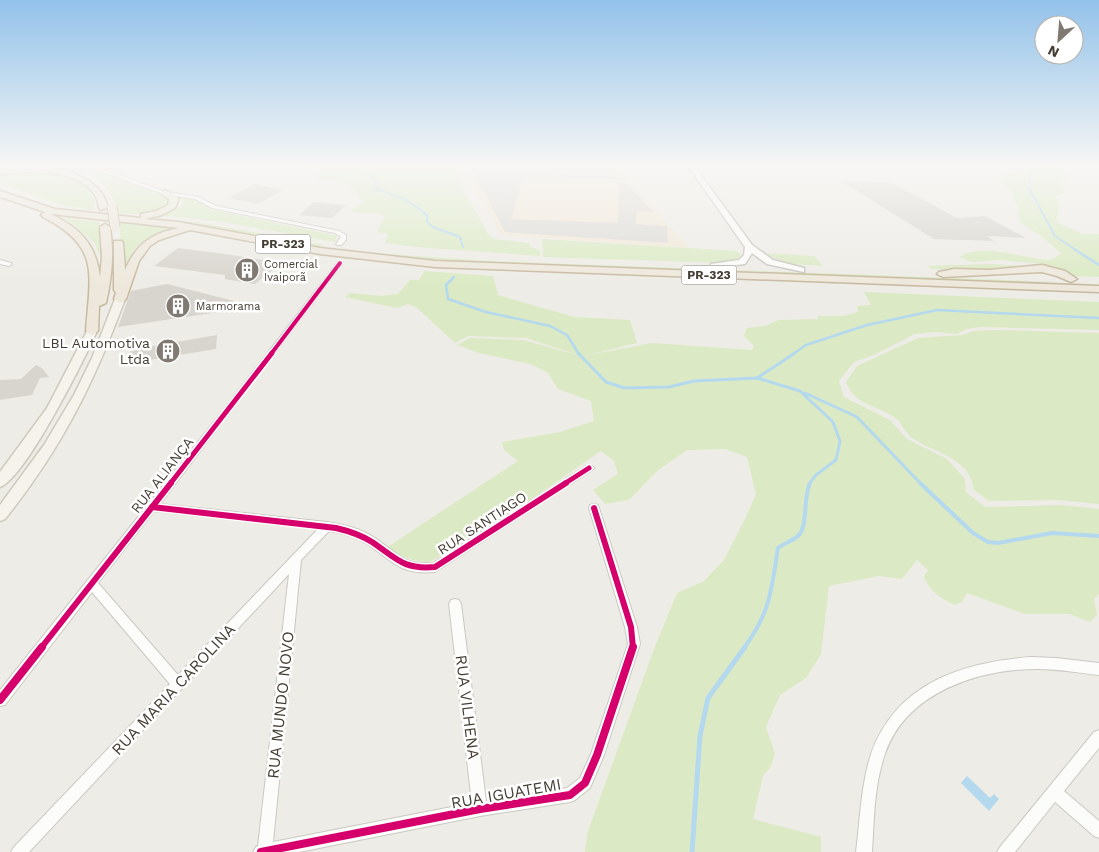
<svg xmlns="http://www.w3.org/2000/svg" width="1099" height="852" font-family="'Work Sans',sans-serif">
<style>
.commercial{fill:#f2e8d8}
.green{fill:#dbeac4}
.parking{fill:#dddbd6}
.water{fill:#b4d8ee}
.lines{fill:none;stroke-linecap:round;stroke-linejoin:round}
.stream-far4{stroke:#b4d8ee;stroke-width:2}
.stream-far3{stroke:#b4d8ee;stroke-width:2.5}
.stream-far2{stroke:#b4d8ee;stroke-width:3}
.stream-far1{stroke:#b4d8ee;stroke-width:4}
.stream{stroke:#b4d8ee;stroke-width:5}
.building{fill:#d8d5ce}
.minor-casing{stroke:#cac8c2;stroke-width:2}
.tertiary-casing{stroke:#cac8c2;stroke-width:3}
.secondary-casing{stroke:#cfcabe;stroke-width:3}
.trunk-casing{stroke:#c7b9a0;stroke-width:3}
.minor{fill:#fcfcfb;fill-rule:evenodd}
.tertiary{fill:#fcfcfb;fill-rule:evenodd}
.secondary{fill:#f6f3ec;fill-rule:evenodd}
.trunk{fill:#eee8dc;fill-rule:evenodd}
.trunk-bridge-casing{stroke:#c7b9a0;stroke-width:11;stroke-linecap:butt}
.trunk-bridge{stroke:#eee8dc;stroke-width:9}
.cycleway-far3-casing{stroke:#fff;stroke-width:6}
.cycleway-far2-casing{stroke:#fff;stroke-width:8}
.cycleway-far1-casing{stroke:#fff;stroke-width:9}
.cycleway-casing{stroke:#fff;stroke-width:11}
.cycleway-far3{stroke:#d6006c;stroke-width:4}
.cycleway-far2{stroke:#d6006c;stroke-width:5}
.cycleway-far1{stroke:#d6006c;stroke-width:6}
.cycleway{stroke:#d6006c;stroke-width:8}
.labels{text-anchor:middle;stroke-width:5;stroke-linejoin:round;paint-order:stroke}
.far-poi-label{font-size:11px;fill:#443d33;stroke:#fff;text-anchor:start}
.shield{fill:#fff;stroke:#7c7770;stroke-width:1}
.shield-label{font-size:12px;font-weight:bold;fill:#443d33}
.poi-label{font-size:14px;fill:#443d33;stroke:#fff;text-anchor:end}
.street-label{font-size:14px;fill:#443d33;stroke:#fff}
.near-street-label{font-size:16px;fill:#443d33;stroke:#fff}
</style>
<rect width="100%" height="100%" fill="#eeece6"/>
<polygon class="commercial" points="481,166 617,166 689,248 501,235 467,176 467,172"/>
<g class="green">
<path d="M 60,166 C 95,166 132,181 164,195 L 169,197 L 171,203 C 155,215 138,215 119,213 C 107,178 94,174 60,166 Z"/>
<path d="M 301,166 L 461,166 L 456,171 L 460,184 L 488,234 L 495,239 L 529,243 L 530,247 L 540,250 L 540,256 L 428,248 L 385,243 L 388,234 L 377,232 L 385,217 L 381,214 L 350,212 L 363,202 C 352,183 340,179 318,180 L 319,172 Z"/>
<path d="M 1017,166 L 1063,166 L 1066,178 L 1061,183 L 1065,192 L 1056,196 L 1059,207 L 1057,222 L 1082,234 L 1099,234 L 1099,277 L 1072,276 L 1056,267 L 1042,264 L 1000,260 L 971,262 L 959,257 C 983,242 1023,259 1049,260 C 1055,260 1056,255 1062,254 L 1041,236 L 1020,222 C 1018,205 1014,193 1001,181 L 1003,176 L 1015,171 Z"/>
<path d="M 8,171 C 36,172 77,169 94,197 L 94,210 L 62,205 L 0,183 L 0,174 Z"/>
<polygon points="0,189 38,203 69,211 197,222 324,245 320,247 194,224 81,215 53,209 0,192"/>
<path d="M 186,197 C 198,200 206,208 218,211 L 337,236 L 335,242 L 222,222 L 160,215 L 179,208 L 183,203 L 180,198 Z"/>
<polygon points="65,218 99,222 103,240 103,261 94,242"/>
<path d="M 119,223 L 183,228 C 149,235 137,238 123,271 Z"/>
<polygon points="542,239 736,251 741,255 735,261 724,263 543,257"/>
<polygon points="335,250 486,261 1061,282 925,280 435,262"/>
<polygon points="761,253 814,256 823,266 791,264"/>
<polygon points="991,264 1022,266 993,271 932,269 927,266"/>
<path d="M 424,271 L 493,276 L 498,295 L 574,317 L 630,320 L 637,343 L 584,356 L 652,343 L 752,350 L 754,346 L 744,336 L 747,328 L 765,326 L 779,320 L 818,319 L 818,316 L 843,316 L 858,312 L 857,306 L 871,305 L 864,292 L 1099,302 L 1099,330 L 980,327 L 966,329 L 957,334 L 936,332 L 915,334 L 874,355 L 854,362 L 839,381 L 844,397 L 890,420 L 907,439 L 947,459 L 965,479 L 966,492 L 985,507 L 1061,505 L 1099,509 L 1099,594 L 1094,599 L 1097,615 L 1090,622 L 1070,614 L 1025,614 L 967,593 L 962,602 L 955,605 C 940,598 930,592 924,577 L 928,570 L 917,560 L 902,579 L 879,576 L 829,586 L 821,654 L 806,678 L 780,695 L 766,727 L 775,754 L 770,768 L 763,776 L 753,819 L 821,837 L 821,852 L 585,852 L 587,834 L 654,649 L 677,593 L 704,581 L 724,560 L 745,519 L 756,494 L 747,457 L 725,449 L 687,450 L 657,471 L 629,500 L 605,504 L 593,490 L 618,474 L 614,461 L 601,451 L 523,505 L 430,562 C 413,562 401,556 386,548 L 518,461 L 504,450 L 502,442 L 560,432 L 594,421 L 591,401 L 558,389 L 548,373 L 531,364 L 479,353 L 457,345 L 470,338 L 523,340 L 581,356 L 526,338 L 468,336 L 455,343 L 417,308 L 408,304 L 397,308 L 345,297 L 350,293 L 382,296 L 398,294 L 410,280 L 419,280 Z"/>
<path d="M 997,330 L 1099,333 L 1099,504 L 1057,500 L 989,501 L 974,490 C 969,456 935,454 912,438 C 905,432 901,422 894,417 C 877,405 854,405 846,382 L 857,366 L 918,338 L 963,335 L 973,331 Z"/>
</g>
<polygon class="parking" points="477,171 619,176 619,179 523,177 511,219 618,223 619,183 627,183 653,212 637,211 636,224 667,226 668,243 505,232 475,174"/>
<polygon class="water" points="967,776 990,798 994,794 999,799 989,811 961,783"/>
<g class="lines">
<g class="stream-far4">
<path d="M 358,166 L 377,182 L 376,189 C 398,196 409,199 427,216 L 427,222 L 433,227 L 460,237 L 463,247"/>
<polyline points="1032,166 1029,188 1055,236 1076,250"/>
</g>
<g class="stream-far3">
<polyline points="1074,249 1099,265"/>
<polyline points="454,277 446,285 448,299 486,312 550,326 567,335 579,354"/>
<polyline points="793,354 806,345 867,325 937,310 1099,318"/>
</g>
<g class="stream-far2">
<polyline points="578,353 606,382 625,388 669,387 694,381 757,378 800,391 833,422 840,441 836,460 816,475 809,484"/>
<polyline points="757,378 795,353"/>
<polyline points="805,393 857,417 921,484"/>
</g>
<g class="stream-far1">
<polyline points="920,483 973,533 988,542 998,543 1052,533 1099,536"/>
<path d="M 744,648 C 771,611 771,591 778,548 C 784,543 793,541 799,535 C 808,524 803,498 810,483"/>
</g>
<polyline class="stream" points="692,852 700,736 708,698 745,647"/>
</g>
<g class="building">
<polygon points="841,181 891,182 957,218 985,216 1026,238 987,236 994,241 934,239"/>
<polygon points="255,184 283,190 258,204 229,198"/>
<polygon points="314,202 346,205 332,218 299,215"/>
<polygon points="178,248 232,255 281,263 255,284 225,279 225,275 154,266"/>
<polygon points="167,284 234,301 226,311 118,327 131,291"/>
<polygon points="217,335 216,349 125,364 128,353 136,349"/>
<polygon points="36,365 42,368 49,377 40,378 32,395 0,400 0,380 21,379"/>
</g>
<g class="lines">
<defs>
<g id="minor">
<polygon points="76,166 85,166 111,172 166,192 198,197 216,206 339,231 346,235 346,240 341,245 337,245 336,244 341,237 335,233 212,208 195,199 163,194 108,174"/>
<polygon points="0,260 11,263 12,264 9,266 0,264"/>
<path d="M 340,261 L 342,262 L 342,264 L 160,504 L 327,522 C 341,524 355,527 368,534 C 395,549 399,566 433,563 L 586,466 L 592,466 L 594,468 L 592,470 L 435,572 C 401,575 395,563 369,545 C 357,537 343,533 329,531 L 301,560 L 273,842 L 472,803 L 449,604 L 451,600 L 455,599 L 459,600 L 461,604 L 486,801 L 567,788 L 580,778 L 591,754 L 628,644 L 625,627 L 589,508 L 590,505 L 594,504 L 598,505 L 599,508 L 637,627 L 640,644 L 604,755 L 590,788 L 575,800 L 570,802 L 480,816 L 299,852 L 253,852 L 256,847 L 258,846 L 289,574 L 29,852 L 11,852 L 14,847 L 170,684 L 92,592 L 5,705 L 0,706 L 0,690 L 225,408 L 338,262 ZM 154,511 L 318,529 L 178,675 L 98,583 Z"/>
<path d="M 1031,657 L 1056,658 L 1099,663 L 1099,675 C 1079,673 1059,669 1038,669 C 979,669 906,692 885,754 C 874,785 874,820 872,852 L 856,852 C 860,820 861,785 871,754 C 896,683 963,662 1031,657 Z"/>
<polygon points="1099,730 1099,748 1064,791 1099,821 1099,838 1094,836 1055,802 1015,852 997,852 1000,847 1094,732"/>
</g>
<polygon id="tertiary" points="688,166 694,166 752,245 773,260 804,268 804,272 767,264 752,253 745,264 711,268 711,264 739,260 744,255 745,247"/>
<g id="secondary">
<path d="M 120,296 L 125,299 C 94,383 62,448 5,519 L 0,521 L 0,505 L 44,445 L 74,395 L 92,358 L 115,299 Z"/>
<path d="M 92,328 L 97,331 C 85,358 25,479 0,487 L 0,472 L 47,408 L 87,331 Z"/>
</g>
<g id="trunk">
<path d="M 11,167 C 44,165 99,168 108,208 L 100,210 C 98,206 98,200 95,195 C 79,170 26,169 0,175 L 0,169 Z"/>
<path d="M 165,190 L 179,198 L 175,208 L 162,215 L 145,219 L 178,222 L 320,248 L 435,261 L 1099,286 L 1099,292 L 435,267 L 320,254 L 190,230 L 159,240 L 150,246 L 139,261 L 126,299 L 120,303 L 114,299 L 116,293 L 114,290 L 114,241 L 122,241 L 123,243 L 125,270 C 136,244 152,233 179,228 L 51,214 C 80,228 96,244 100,277 L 102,257 L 100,227 L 105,224 L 110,227 C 114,253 112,277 106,303 L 99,306 L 98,331 L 92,335 L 86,331 C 90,274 101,247 43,217 L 41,215 L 45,212 L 0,197 L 0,191 L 55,209 L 141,218 L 141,214 L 156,211 L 168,205 L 169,199 L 160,193 Z"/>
<polygon points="1042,265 1065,271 1077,279 1071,282 1057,276 1042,272 943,277 937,274 939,272 954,269 989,270"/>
</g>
</defs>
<use href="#minor" class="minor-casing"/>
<use href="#tertiary" class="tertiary-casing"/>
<use href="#secondary" class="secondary-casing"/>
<use href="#trunk" class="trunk-casing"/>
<use href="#minor" class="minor"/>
<use href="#tertiary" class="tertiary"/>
<use href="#secondary" class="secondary"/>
<use href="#trunk" class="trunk"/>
<defs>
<polyline id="trunk-bridge" points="112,206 115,227"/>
</defs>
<use href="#trunk-bridge" class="trunk-bridge-casing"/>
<use href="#trunk-bridge" class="trunk-bridge"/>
<defs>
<polyline id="cycleway-far3" points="271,354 340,263"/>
<g id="cycleway-far2">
<polyline points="170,484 272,353"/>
<polyline points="564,484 589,468"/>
</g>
<g id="cycleway-far1">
<path d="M 152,507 L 336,528 C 349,531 361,535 372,542 C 396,558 403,570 435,567 L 566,483"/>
<polyline points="594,508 631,627 633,648"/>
<polyline points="41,648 171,483"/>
</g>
<g id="cycleway">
<polyline points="0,700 42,647"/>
<polyline points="261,852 480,809 570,795 585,783 597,755 633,647"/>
</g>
</defs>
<use href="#cycleway-far3" class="cycleway-far3-casing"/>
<use href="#cycleway-far2" class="cycleway-far2-casing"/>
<use href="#cycleway-far1" class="cycleway-far1-casing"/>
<use href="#cycleway" class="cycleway-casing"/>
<use href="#cycleway-far3" class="cycleway-far3"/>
<use href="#cycleway-far2" class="cycleway-far2"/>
<use href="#cycleway-far1" class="cycleway-far1"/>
<use href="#cycleway" class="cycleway"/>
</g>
<linearGradient id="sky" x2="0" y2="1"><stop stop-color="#93c2ea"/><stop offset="0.58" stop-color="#f7f6f4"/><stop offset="1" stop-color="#f7f6f4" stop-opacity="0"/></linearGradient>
<rect width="1099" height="285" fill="url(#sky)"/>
<defs>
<symbol id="building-disc" viewBox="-11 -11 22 22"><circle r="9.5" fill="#807a72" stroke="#fff"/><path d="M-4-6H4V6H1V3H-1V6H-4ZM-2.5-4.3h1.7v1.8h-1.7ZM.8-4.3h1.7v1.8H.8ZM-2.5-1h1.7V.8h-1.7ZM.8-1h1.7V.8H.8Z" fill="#fff"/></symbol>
</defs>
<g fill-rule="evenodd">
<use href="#building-disc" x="233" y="256" width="28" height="28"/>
<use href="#building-disc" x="164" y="292" width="28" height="28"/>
<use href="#building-disc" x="154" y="337" width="28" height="28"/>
</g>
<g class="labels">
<g class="far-poi-label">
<text x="264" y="268">Comercial<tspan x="264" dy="13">Ivaiporã</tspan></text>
<text x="196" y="310">Marmorama</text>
</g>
<g class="shield">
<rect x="255.5" y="234.5" width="55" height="19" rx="4"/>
<rect x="681.5" y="265.5" width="55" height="19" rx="4"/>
</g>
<g class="shield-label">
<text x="283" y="248">PR-323</text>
<text x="709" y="279">PR-323</text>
</g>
<g class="poi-label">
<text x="150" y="348">LBL Automotiva<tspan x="150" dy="16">Ltda</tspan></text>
</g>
<g class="street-label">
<text transform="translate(162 475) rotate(-52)" y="5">RUA ALIANÇA</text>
<text transform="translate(482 523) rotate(-33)" y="5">RUA SANTIAGO</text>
</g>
<g class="near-street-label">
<text transform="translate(173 689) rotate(-47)" y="6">RUA MARIA CAROLINA</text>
<text transform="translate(280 705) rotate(-84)" y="6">RUA MUNDO NOVO</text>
<text transform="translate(468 707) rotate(83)" y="6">RUA VILHENA</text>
<text transform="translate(506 793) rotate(-10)" y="6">RUA IGUATEMI</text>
</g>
</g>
<g transform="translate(1059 40) rotate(206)"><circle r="24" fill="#ffffff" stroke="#b4b1ad"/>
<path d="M0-4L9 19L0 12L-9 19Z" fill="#807a72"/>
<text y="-8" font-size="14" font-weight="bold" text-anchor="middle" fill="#443d33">N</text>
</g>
</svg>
